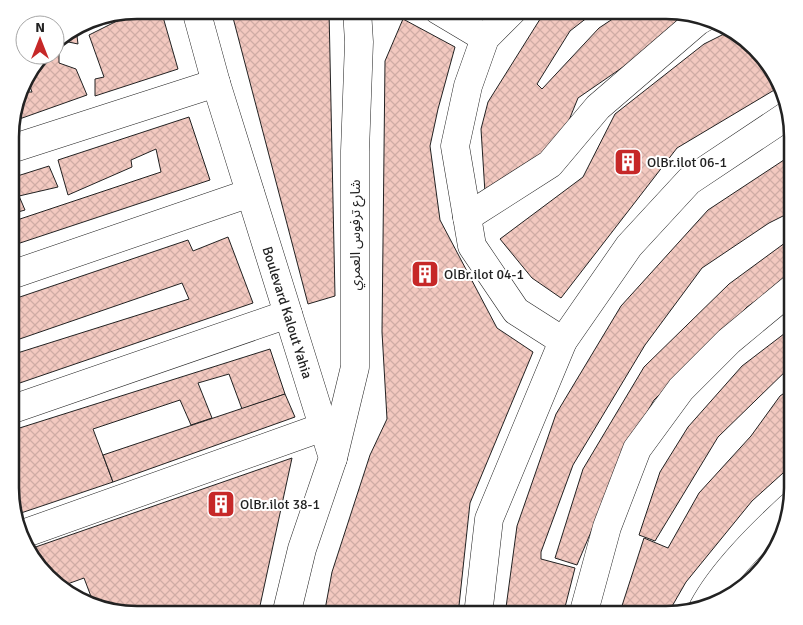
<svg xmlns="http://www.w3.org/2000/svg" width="803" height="625" font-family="Signika,'Noto Sans Arabic',sans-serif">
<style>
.building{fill:url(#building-cross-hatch);stroke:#222}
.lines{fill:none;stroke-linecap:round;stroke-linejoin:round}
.minor-casing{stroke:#222;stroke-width:29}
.minor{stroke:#fff;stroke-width:28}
.labels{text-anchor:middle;stroke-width:4;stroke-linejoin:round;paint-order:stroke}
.poi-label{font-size:14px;fill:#222;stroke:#fff;text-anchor:start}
.street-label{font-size:14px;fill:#222;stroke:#fff}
.rim{fill:none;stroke:#222;stroke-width:2.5}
</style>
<defs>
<pattern id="building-cross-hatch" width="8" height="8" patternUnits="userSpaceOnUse" patternTransform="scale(1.25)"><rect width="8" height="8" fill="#f3c9c0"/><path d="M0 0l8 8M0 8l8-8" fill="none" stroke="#d0aca5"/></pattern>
</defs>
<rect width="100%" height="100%" fill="#fff"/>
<g class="building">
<polygon points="136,10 161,10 178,69 95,96 95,79 104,77 89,35 119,20 117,13"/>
<polygon points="231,10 329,10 335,296 308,304"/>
<polygon points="550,10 597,10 570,31 537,84 542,89 599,28 626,10 675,10 685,13 639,56 578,98 552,162 485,193 481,129 488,102 542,16"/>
<polygon points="403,19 455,47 438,109 430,146 440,220 497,328 533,352 470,503 458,615 324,615 332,572 370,455 387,419 382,332 385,61"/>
<polygon points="76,28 78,44 59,40 59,63 76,69 87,95 11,122 20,92 32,92 26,76 27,73 42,55 55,55 55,40"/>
<polygon points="732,30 750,42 780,81 781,86 677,148 561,298 532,278 500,239 583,177 615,114 704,44"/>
<polygon points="189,117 210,180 11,246 11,222 161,172 156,149 131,160 132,167 68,195 58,160"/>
<polygon points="793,154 793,211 769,223 702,268 645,345 573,465 541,552 541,559 575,568 563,615 505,615 517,526 556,414 621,306 708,210"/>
<polygon points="49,166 58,187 19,196 25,210 11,214 11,178"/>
<polygon points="228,237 253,303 11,386 11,355 189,299 182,283 11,342 11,300 188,240 193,251"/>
<polygon points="793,237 793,274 747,307 654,400 626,449 577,565 555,558 583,469 644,367 729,284"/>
<polygon points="793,327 793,364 718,437 655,541 639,535 660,472 688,427 742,366"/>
<polygon points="270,349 285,394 242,409 229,374 198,383 212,418 191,425 180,400 93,429 113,482 15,515 10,497 10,431"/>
<polygon points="793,387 793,464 752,501 686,582 667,615 619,615 644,538 668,548 699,493 751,436 780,396"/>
<polygon points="285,394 295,417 113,482 103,455"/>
<polygon points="292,458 258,615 128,615 95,607 84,578 59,587 53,583 27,550"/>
</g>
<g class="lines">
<defs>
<g id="minor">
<path id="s1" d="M 196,10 L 216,83 L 333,458 L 302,549 L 286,615"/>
<polyline points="438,10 485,38"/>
<polyline points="513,10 485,38 468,86 455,146 472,246 516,311 563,341"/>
<polyline points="11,149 216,83"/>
<polyline points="467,217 550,164 598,107 698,21 705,17"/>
<polyline points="11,275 250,193"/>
<polyline points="10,410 288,314"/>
<polyline points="333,458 355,367 355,151 359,42 357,10"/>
<polyline points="20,535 323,427"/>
<path d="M 703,608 C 722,572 761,534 790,507"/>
<polyline points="478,615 489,519 563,341 629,246 689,181 788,115"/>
<polyline points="583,615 607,527 637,449 681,389 729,341 793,288"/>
</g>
</defs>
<use href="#minor" class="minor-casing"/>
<use href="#minor" class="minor"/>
</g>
<defs>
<symbol id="building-square" viewBox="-11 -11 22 22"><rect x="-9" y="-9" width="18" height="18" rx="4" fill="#c62828" stroke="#fff"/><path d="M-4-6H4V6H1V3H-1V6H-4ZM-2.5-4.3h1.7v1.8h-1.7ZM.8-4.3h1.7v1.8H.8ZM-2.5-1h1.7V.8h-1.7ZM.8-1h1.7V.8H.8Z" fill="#fff"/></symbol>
</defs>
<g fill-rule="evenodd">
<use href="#building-square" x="612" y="146" width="32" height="32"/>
<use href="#building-square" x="409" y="258" width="32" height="32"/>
<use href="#building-square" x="205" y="488" width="32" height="32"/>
</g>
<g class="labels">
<g class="poi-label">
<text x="647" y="167">OlBr.ilot 06-1</text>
<text x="444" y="279">OlBr.ilot 04-1</text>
<text x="240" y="509">OlBr.ilot 38-1</text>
</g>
<g class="street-label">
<text transform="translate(355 235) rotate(-90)" y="5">شارع ترفوس العمري</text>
<text dy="5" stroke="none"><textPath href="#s1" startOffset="316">Boulevard Kalout Yahia</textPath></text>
</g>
</g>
<path d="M0 0H803V625H0ZM137 19H666A118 118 0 0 1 784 137V488A118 118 0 0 1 666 606H137A118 118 0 0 1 19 488V137A118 118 0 0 1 137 19Z" fill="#fff" fill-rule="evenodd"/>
<path class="rim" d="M137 19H666A118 118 0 0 1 784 137V488A118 118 0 0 1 666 606H137A118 118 0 0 1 19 488V137A118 118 0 0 1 137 19Z"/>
<g transform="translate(40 40)"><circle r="24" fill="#ffffff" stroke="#a7a7a7"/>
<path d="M0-4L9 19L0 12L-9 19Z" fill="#c62828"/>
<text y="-8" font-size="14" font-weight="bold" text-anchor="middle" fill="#222222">N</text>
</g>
</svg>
